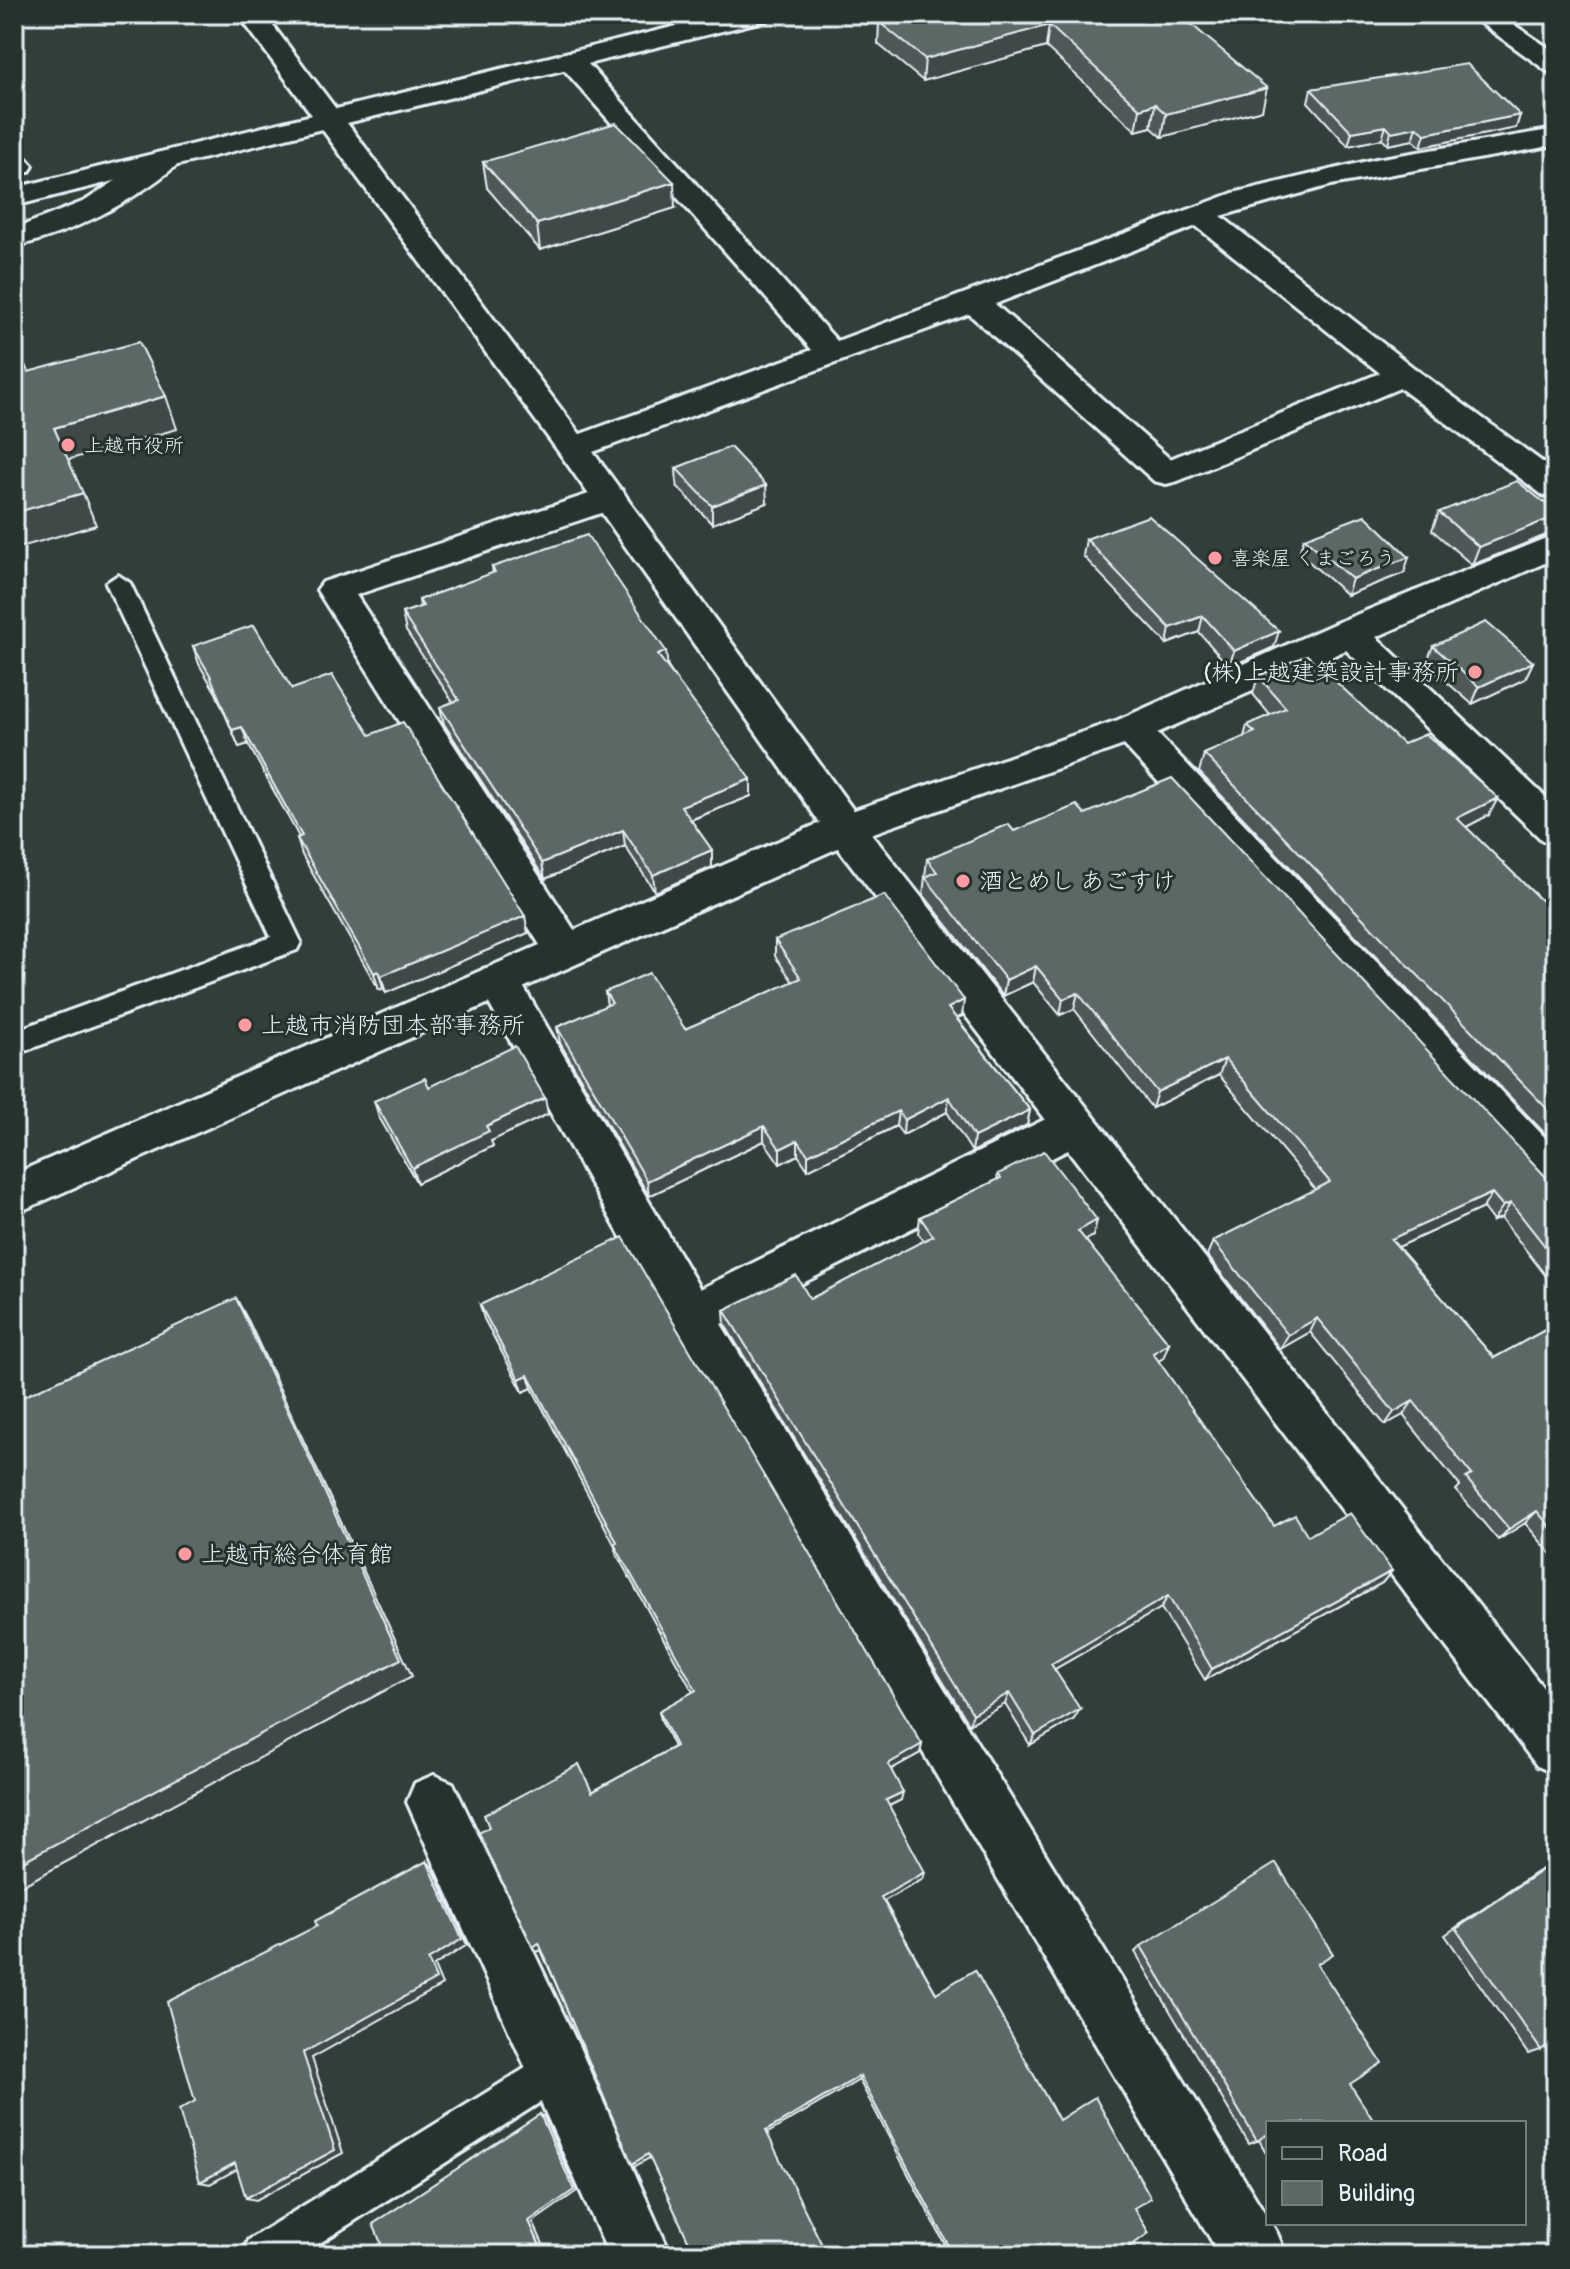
<svg xmlns="http://www.w3.org/2000/svg" width="1570" height="2269" font-family="Pangolin,'Klee One',sans-serif">
<style>
.lines{fill:none;stroke-linecap:round;stroke-linejoin:round}
.service-casing{stroke:#e8f1f8;stroke-width:6}
.minor-casing{stroke:#e8f1f8;stroke-width:6}
.tertiary-casing{stroke:#e8f1f8;stroke-width:6}
.secondary-casing{stroke:#e8f1f8;stroke-width:6}
.service{fill:#26332d;fill-rule:evenodd}
.minor{fill:#26332d;fill-rule:evenodd}
.tertiary{fill:#26332d;fill-rule:evenodd}
.secondary{fill:#26332d;fill-rule:evenodd}
.wall{fill:#4f5957;stroke:#e8f1f8;stroke-width:2}
.shaded-wall{fill:#404947;stroke:#e8f1f8;stroke-width:2}
.building{fill:#5c6865;stroke:#e8f1f8;stroke-width:2}
.poi-dot{fill:#ff9aa2;stroke:#26332d;stroke-width:3}
.labels{text-anchor:middle;stroke-width:6;stroke-linejoin:round;paint-order:stroke}
.far-poi-label{font-size:20px;fill:#e8f1f8;stroke:#26332d;text-anchor:start}
.poi-label{font-size:24px;fill:#e8f1f8;stroke:#26332d;text-anchor:start}
</style>
<rect width="100%" height="100%" fill="#323e39"/>
<filter id="ink" filterUnits="userSpaceOnUse"><feTurbulence type="fractalNoise" baseFrequency=".0125" numOctaves="2"/><feDisplacementMap in="SourceGraphic" scale="16" xChannelSelector="R" yChannelSelector="G"/><feConvolveMatrix kernelMatrix="1 2 1 2 8 2 1 2 1" color-interpolation-filters="sRGB"/></filter>
<g filter="url(#ink)">
<g class="lines">
<defs>
<g id="service">
<polygon points="118,575 130,583 301,942 297,950 14,1055 14,1031 271,937 106,583"/>
<polygon points="558,2048 572,2054 578,2068 572,2082 301,2255 242,2255 248,2240"/>
</g>
<g id="minor">
<path d="M 570,52 L 579,54 L 837,341 L 1233,193 L 1376,159 L 1556,129 L 1556,145 L 1331,185 L 1221,216 L 1414,368 L 1556,472 L 1556,499 L 1544,496 L 1400,388 L 1178,481 L 1166,484 L 1154,481 L 969,314 L 585,455 L 573,458 L 561,455 L 557,448 L 561,441 L 812,350 L 561,66 L 557,60 L 561,54 ZM 1196,226 L 1380,373 L 1170,459 L 995,304 Z"/>
<path d="M 167,151 L 177,153 L 181,159 L 177,165 C 128,205 75,232 14,247 L 14,229 L 85,201 L 157,153 Z"/>
<polygon points="14,153 24,156 33,166 29,172 14,173"/>
<polygon points="610,487 622,490 627,498 622,506 356,595 580,939 586,950 580,961 565,966 550,961 317,590 323,582"/>
<polygon points="1556,534 1556,558 1376,637 1556,807 1556,845 1542,840 1346,650 1157,733 1556,1149 1556,1198 1540,1192 1124,745 845,843 831,838 825,828 831,818 1118,720 1336,623"/>
<polygon points="498,965 513,969 700,1289 1058,1113 1074,1108 1090,1113 1096,1126 1090,1139 721,1324 1277,2233 1286,2255 1220,2255 674,1331 483,993 477,981 483,969"/>
<polygon points="434,1775 453,1783 579,2047 671,2255 609,2255 407,1802 415,1783"/>
</g>
<polygon id="tertiary" points="238,14 264,14 336,109 726,14 771,14 767,20 347,123 585,441 859,818 1556,1704 1556,1774 1537,1766 838,848 14,1214 14,1174 820,823 561,455 322,129 14,206 14,188 312,115"/>
<polygon id="secondary" points="1468,14 1498,14 1556,53 1556,73 1547,71"/>
</defs>
<use href="#service" class="service-casing"/>
<use href="#minor" class="minor-casing"/>
<use href="#tertiary" class="tertiary-casing"/>
<use href="#secondary" class="secondary-casing"/>
<use href="#service" class="service"/>
<use href="#minor" class="minor"/>
<use href="#tertiary" class="tertiary"/>
<use href="#secondary" class="secondary"/>
</g>
<g class="wall">
<polygon points="1179,14 1262,110 1162,137 1151,127 1136,131 1046,47 923,81 878,44 879,22"/>
<polygon points="1311,89 1520,115 1516,128 1421,147 1413,140 1388,145 1382,139 1348,146 1308,102"/>
<polygon points="483,162 675,208 540,250 487,188"/>
<polygon points="676,468 767,503 712,524 677,486"/>
<polygon points="1439,512 1556,512 1556,521 1551,533 1472,565 1432,530"/>
<polygon points="1304,538 1404,573 1347,595 1299,553"/>
<polygon points="1086,539 1274,647 1229,667 1199,632 1167,644 1083,556"/>
<polygon points="492,567 668,667 751,796 691,820 712,850 712,867 655,892 625,846 545,879 444,724 440,707 453,702 406,631 402,613 420,607 419,600 493,573"/>
<polygon points="193,646 292,689 370,735 528,933 386,993 383,988 379,990 302,855 297,838 299,837 248,744 239,747 216,693 199,664"/>
<polygon points="1433,646 1533,662 1525,679 1472,704 1426,664"/>
<polygon points="1258,676 1403,744 1489,815 1466,827 1556,915 1556,1145 1199,772 1204,754 1244,737 1247,725 1270,715 1253,694"/>
<polygon points="1085,814 1548,1179 1556,1181 1556,1289 1501,1218 1493,1221 1483,1208 1398,1247 1494,1358 1556,1324 1556,1560 1525,1523 1498,1540 1456,1490 1460,1486 1403,1415 1385,1425 1310,1332 1280,1349 1207,1255 1213,1241 1316,1190 1219,1075 1152,1108 1074,1009 1060,1015 1033,982 1003,996 923,894 927,859 1014,831"/>
<polygon points="775,940 962,1016 957,1018 1030,1110 1027,1125 972,1152 947,1112 903,1135 896,1126 808,1170 798,1155 780,1164 764,1141 649,1196 560,1043 557,1027 607,1006 605,992 685,1029 793,982 775,956"/>
<polygon points="429,1087 548,1114 491,1141 493,1146 417,1183 379,1117 374,1101"/>
<polygon points="998,1174 1097,1220 1093,1236 1086,1240 1163,1358 1158,1361 1274,1526 1308,1536 1392,1571 1382,1583 1205,1680 1161,1608 1055,1669 1074,1719 1030,1745 1005,1704 969,1724 725,1325 724,1310 810,1299 924,1241 918,1233 920,1217 997,1180"/>
<polygon points="480,1305 922,1744 920,1753 891,1769 901,1800 889,1806 923,1879 884,1901 936,1993 1059,2120 1134,2208 1118,2255 948,2255 950,2254 859,2080 650,2157 635,2166 541,1950 537,1952 592,1792 674,1747 661,1720 659,1711 693,1692 617,1555 614,1544 532,1388 523,1392 484,1319"/>
<polygon points="1548,1866 1541,2050 1528,2054 1445,1935 1535,1873"/>
<polygon points="1141,1946 1317,1964 1268,2123 1268,2156 1259,2140 1249,2144 1135,1952"/>
</g>
<g class="shaded-wall">
<polygon points="1049,25 1046,47 923,81 925,59"/>
<polygon points="1267,88 1262,110 1162,137 1166,114"/>
<polygon points="1155,104 1151,127 1136,131 1140,109"/>
<polygon points="1520,115 1516,128 1421,147 1425,134"/>
<polygon points="1386,126 1382,139 1348,146 1352,132"/>
<polygon points="1417,127 1413,140 1388,145 1391,132"/>
<polygon points="674,182 675,208 540,250 537,224"/>
<polygon points="166,396 177,429 67,460 54,428"/>
<polygon points="766,485 767,503 712,524 712,506"/>
<polygon points="83,493 96,525 14,549 14,513"/>
<polygon points="1556,516 1556,521 1551,533 1472,565 1479,547"/>
<polygon points="1409,557 1404,573 1347,595 1352,579"/>
<polygon points="1203,616 1199,632 1167,644 1170,628"/>
<polygon points="1279,631 1274,647 1229,667 1234,651"/>
<polygon points="666,651 668,669 658,655"/>
<polygon points="1533,662 1525,679 1472,704 1479,687"/>
<polygon points="242,727 248,744 239,747 232,730"/>
<polygon points="751,779 751,796 682,823 681,806"/>
<polygon points="1498,798 1489,815 1449,836 1457,818"/>
<polygon points="623,830 625,846 545,879 542,863"/>
<polygon points="712,850 712,867 655,892 653,875"/>
<polygon points="525,916 528,933 386,993 381,976"/>
<polygon points="1036,966 1033,982 1003,996 1006,980"/>
<polygon points="378,971 383,988 379,990 374,973"/>
<polygon points="1078,993 1074,1009 1060,1015 1063,999"/>
<polygon points="964,1000 962,1016 946,1023 948,1008"/>
<polygon points="1225,1059 1219,1075 1152,1108 1157,1092"/>
<polygon points="949,1097 947,1112 903,1135 904,1120"/>
<polygon points="545,1098 548,1114 491,1141 493,1146 417,1183 412,1168 486,1126"/>
<polygon points="1030,1110 1027,1125 972,1152 974,1137"/>
<polygon points="898,1111 896,1126 808,1170 808,1155"/>
<polygon points="764,1126 764,1141 649,1196 647,1181"/>
<polygon points="798,1140 798,1155 780,1164 780,1149"/>
<polygon points="1492,1193 1483,1208 1383,1254 1391,1239"/>
<polygon points="1511,1203 1501,1218 1493,1221 1503,1206"/>
<polygon points="1097,1220 1093,1236 1074,1246 1078,1231"/>
<polygon points="236,1298 249,1322 412,1676 14,1890 14,1866"/>
<polygon points="1317,1318 1310,1332 1280,1349 1288,1335"/>
<polygon points="1169,1343 1163,1358 1147,1368 1153,1353"/>
<polygon points="528,1375 532,1388 523,1392 519,1379"/>
<polygon points="1413,1401 1403,1415 1385,1425 1394,1412"/>
<polygon points="1537,1511 1525,1523 1498,1540 1509,1529"/>
<polygon points="1392,1571 1382,1583 1205,1680 1212,1669"/>
<polygon points="1168,1596 1161,1608 1046,1674 1051,1664"/>
<polygon points="1009,1693 1005,1704 969,1724 973,1714"/>
<polygon points="1080,1709 1074,1719 1030,1745 1035,1735"/>
<polygon points="922,1744 920,1753 886,1772 888,1764"/>
<polygon points="903,1792 901,1800 885,1808 886,1800"/>
<polygon points="427,1861 433,1868 467,1945 434,1966 442,1985 312,2058 343,2153 256,2200 246,2198 303,2053 428,1960"/>
<polygon points="925,1872 923,1879 880,1903 881,1897"/>
<polygon points="539,1943 543,1949 537,1952 533,1947"/>
<polygon points="860,2076 859,2080 766,2134 766,2131"/>
<polygon points="540,2114 544,2117 577,2191 533,2222 548,2255 544,2255 529,2221"/>
<polygon points="648,2154 651,2157 635,2166 632,2164"/>
<polygon points="235,2163 245,2165 210,2184 200,2182"/>
</g>
<g class="building">
<polygon points="908,14 1179,14 1267,88 1166,114 1155,104 1140,109 1049,25 925,59 879,22"/>
<polygon points="1467,64 1520,115 1425,134 1417,127 1391,132 1386,126 1352,132 1311,89"/>
<polygon points="616,123 674,182 537,224 483,162"/>
<polygon points="14,340 28,372 139,342 166,396 54,428 83,493 14,513"/>
<polygon points="730,447 766,485 712,506 676,468"/>
<polygon points="1517,481 1556,512 1556,516 1479,547 1439,512"/>
<polygon points="1365,515 1409,557 1352,579 1304,538"/>
<polygon points="1149,516 1279,631 1234,651 1203,616 1170,628 1086,539"/>
<polygon points="587,535 666,651 658,655 751,779 681,806 712,850 653,875 623,830 542,863 440,707 459,700 402,613 423,606 419,600 495,572 492,567"/>
<polygon points="1486,622 1533,662 1479,687 1433,646"/>
<polygon points="254,625 292,689 332,675 370,735 403,722 525,916 381,976 378,971 374,973 297,838 302,836 242,727 232,730 210,675 193,646"/>
<polygon points="1307,655 1403,744 1426,734 1498,798 1457,818 1556,915 1556,1118 1204,754 1255,732 1247,725 1286,708 1258,676"/>
<polygon points="1172,778 1548,1179 1556,1181 1556,1260 1511,1203 1503,1206 1492,1193 1391,1239 1494,1358 1556,1324 1556,1534 1537,1511 1509,1529 1466,1478 1472,1475 1413,1401 1394,1412 1317,1318 1288,1335 1213,1241 1330,1182 1225,1059 1157,1092 1078,993 1063,999 1036,966 1006,980 925,877 937,872 927,859 1008,824 1014,831 1077,805 1085,814"/>
<polygon points="884,895 964,1000 948,1008 1030,1110 974,1137 949,1097 904,1120 898,1111 808,1155 798,1140 780,1149 764,1126 647,1181 557,1027 612,1003 605,992 649,973 685,1029 801,978 775,940"/>
<polygon points="515,1046 545,1098 486,1126 489,1131 412,1168 374,1101 425,1078 429,1087"/>
<polygon points="1044,1151 1097,1220 1078,1231 1169,1343 1153,1353 1274,1526 1295,1515 1308,1536 1350,1513 1392,1571 1212,1669 1168,1596 1051,1664 1080,1709 1035,1735 1009,1693 973,1714 724,1310 796,1275 810,1299 933,1236 920,1217 1001,1178 998,1174"/>
<polygon points="623,1237 922,1744 888,1764 903,1792 886,1800 925,1872 881,1897 936,1993 975,1970 1059,2120 1095,2097 1151,2198 1134,2208 1149,2233 1118,2255 950,2255 953,2254 860,2076 766,2131 827,2255 695,2255 648,2154 632,2164 539,1943 533,1947 479,1833 489,1827 484,1815 579,1764 592,1792 676,1746 659,1711 696,1690 614,1544 617,1542 528,1375 519,1379 480,1305"/>
<polygon points="236,1298 401,1659 14,1866 14,1401"/>
<polygon points="427,1861 462,1939 428,1960 436,1979 303,2053 335,2150 246,2198 235,2163 200,2182 179,2110 195,2101 167,2002 317,1926 315,1921"/>
<polygon points="1276,1863 1333,1954 1317,1964 1382,2063 1350,2084 1375,2123 1268,2123 1268,2138 1266,2135 1257,2141 1141,1946"/>
<polygon points="1548,1866 1556,1877 1556,2039 1541,2050 1456,1929"/>
<polygon points="540,2114 574,2190 529,2221 544,2255 360,2255 381,2243 373,2224"/>
</g>
</g>
<g class="poi-dot">
<circle cx="68" cy="445" r="8"/>
<circle cx="1215" cy="558" r="8"/>
<circle cx="1475" cy="672" r="8"/>
<circle cx="963" cy="881" r="8"/>
<circle cx="245" cy="1025" r="8"/>
<circle cx="185" cy="1554" r="8"/>
</g>
<g class="labels">
<g class="far-poi-label">
<text x="84" y="452">上越市役所</text>
<text x="1231" y="565">喜楽屋 くまごろう</text>
</g>
<g class="poi-label">
<text x="1459" y="680" text-anchor="end">(株)上越建築設計事務所</text>
<text x="979" y="889">酒とめし あごすけ</text>
<text x="261" y="1033">上越市消防団本部事務所</text>
<text x="201" y="1562">上越市総合体育館</text>
</g>
</g>
<rect width="1570" height="2269" fill="none" stroke="#26332d" stroke-width="48"/>
<rect x="24" y="24" width="1522" height="2221" fill="none" stroke="#e8f1f8" stroke-width="3" filter="url(#ink)"/>
<rect x="1266" y="2121" width="260" height="104" fill="#26332d" stroke="#747f7e" stroke-width="2"/>
<rect x="1282" y="2147" width="40" height="12" fill="#26332d" stroke="#747f7e" stroke-width="2"/>
<text x="1338" y="2161" font-size="24" fill="#e8f1f8">Road</text>
<rect x="1282" y="2181" width="40" height="24" fill="#5c6865" stroke="#747f7e" stroke-width="2"/>
<text x="1338" y="2201" font-size="24" fill="#e8f1f8">Building</text>
</svg>
